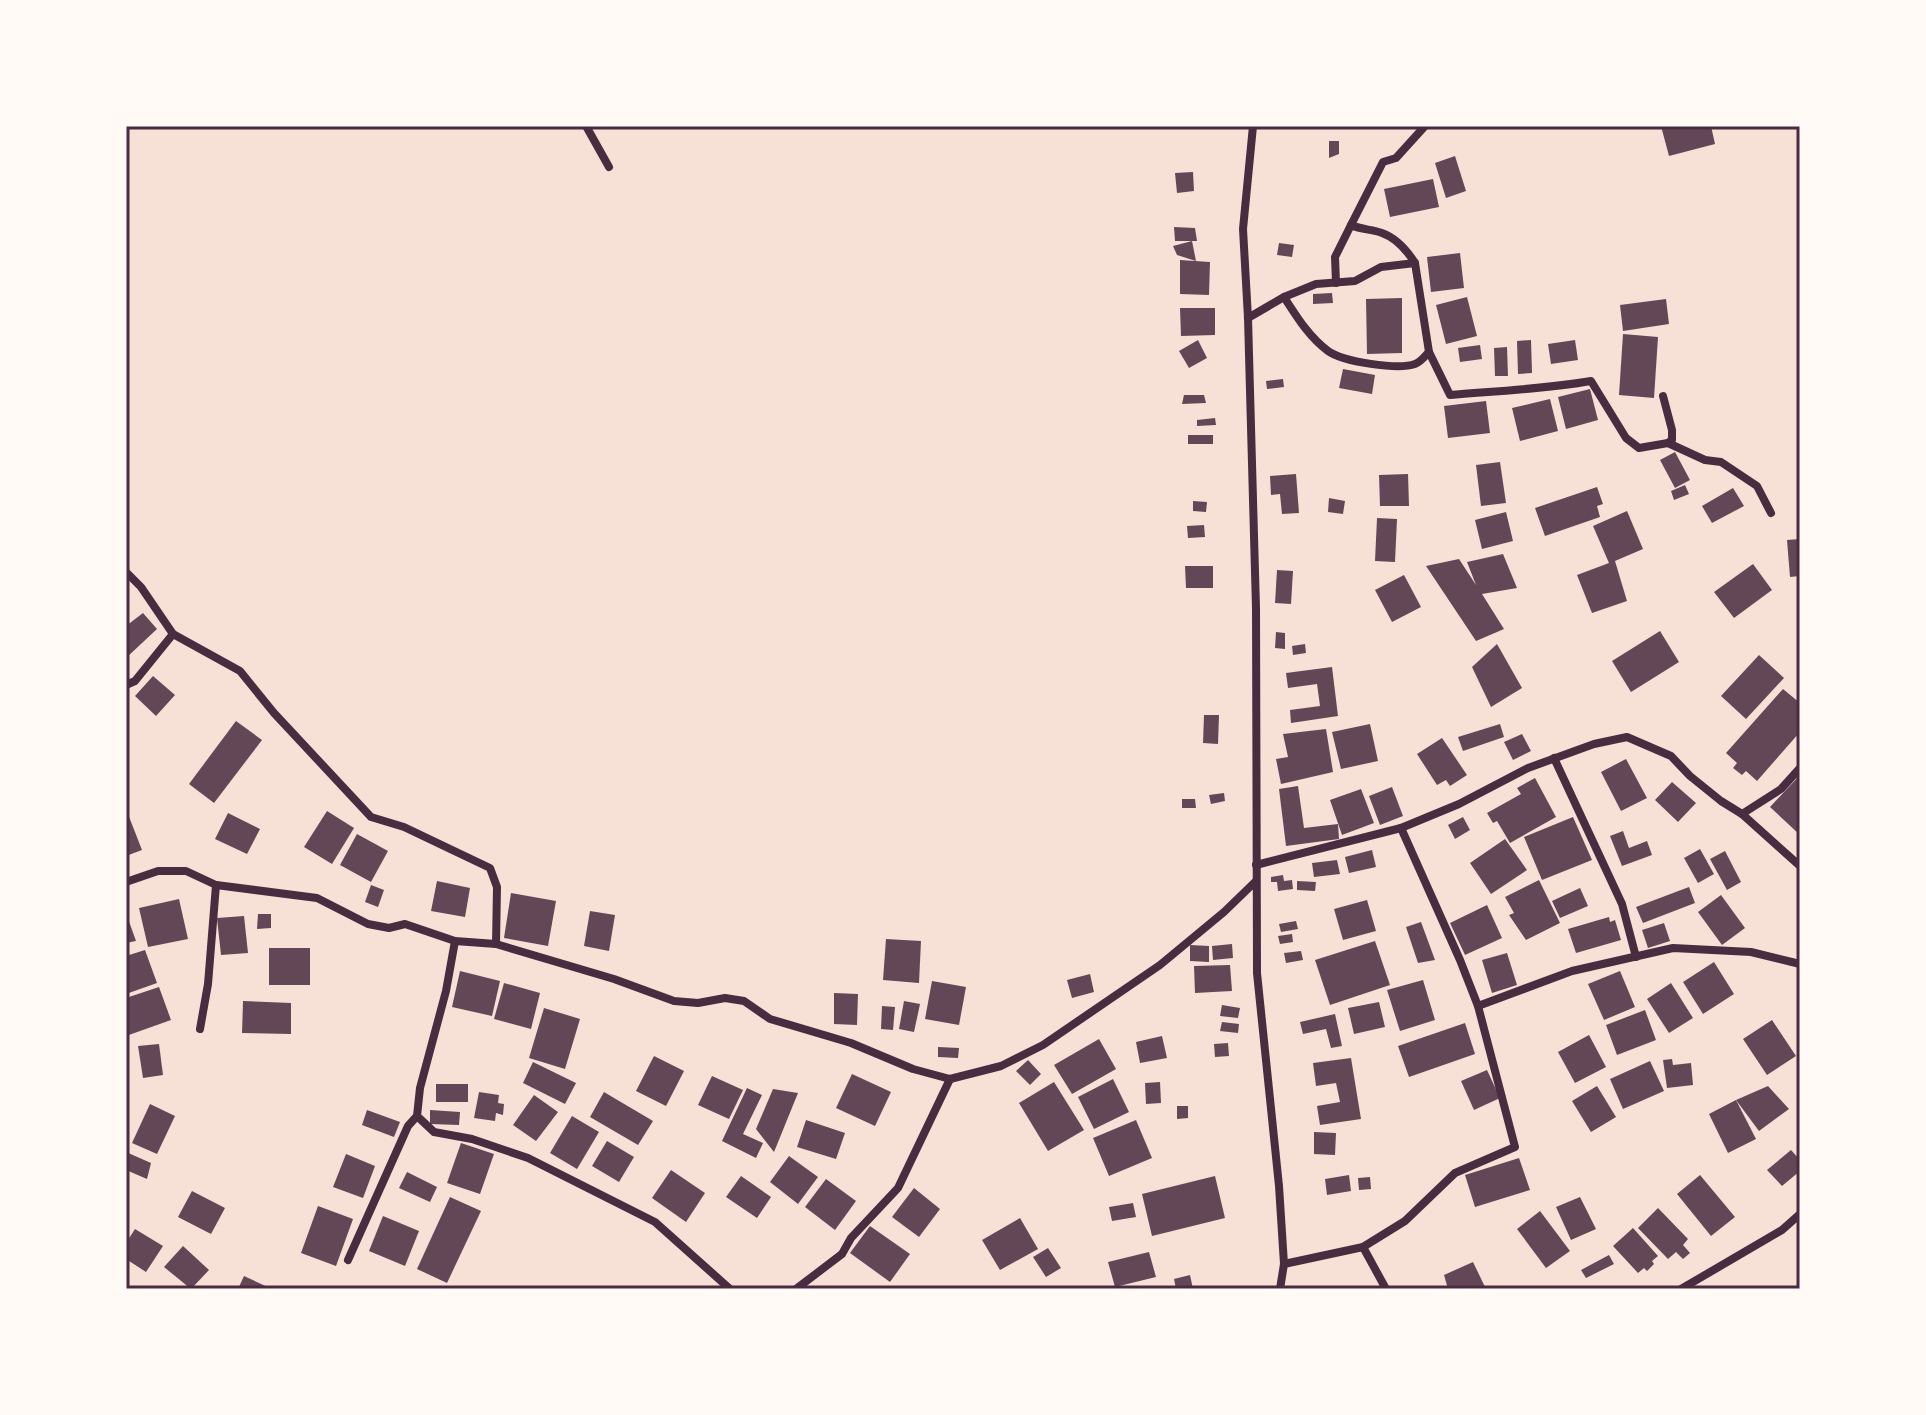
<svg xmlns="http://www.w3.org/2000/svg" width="1926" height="1415" font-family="Montserrat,sans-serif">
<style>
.building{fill:#644757}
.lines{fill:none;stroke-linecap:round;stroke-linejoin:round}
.minor{stroke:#4a2c40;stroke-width:8}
.neatline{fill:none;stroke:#4a2c40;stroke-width:3}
</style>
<rect width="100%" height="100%" fill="#f7e1d7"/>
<g class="building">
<polygon points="1661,126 1711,126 1715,144 1669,156"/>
<polygon points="1329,141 1339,141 1339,154 1329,158"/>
<polygon points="1455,156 1466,191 1446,198 1435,163"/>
<polygon points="1193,172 1194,191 1177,193 1175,173"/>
<polygon points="1433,179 1439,207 1390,217 1384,189"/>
<polygon points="1174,227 1195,228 1197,241 1175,241"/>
<polygon points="1192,241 1196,261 1177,255 1173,246"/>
<polygon points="1279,243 1294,245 1292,257 1277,255"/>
<polygon points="1460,253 1464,288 1431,292 1427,257"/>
<polygon points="1180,260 1210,262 1209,295 1180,294"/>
<polygon points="1332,293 1333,303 1313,304 1313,294"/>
<polygon points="1467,297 1477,336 1446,344 1436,305"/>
<polygon points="1402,298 1402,353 1367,354 1366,299"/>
<polygon points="1666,299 1669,324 1623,331 1620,305"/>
<polygon points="1180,308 1215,308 1215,335 1181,336"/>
<polygon points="1623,334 1658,337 1654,398 1619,395"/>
<polygon points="1198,340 1207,358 1189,368 1179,351"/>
<polygon points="1531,340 1532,373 1518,374 1517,341"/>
<polygon points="1575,340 1578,360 1551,364 1548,344"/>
<polygon points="1480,345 1482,359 1460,362 1458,348"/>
<polygon points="1507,347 1508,376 1495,376 1494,348"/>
<polygon points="1343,369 1375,375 1372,394 1339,388"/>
<polygon points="1283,379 1284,387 1267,389 1266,381"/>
<polygon points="1590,389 1598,420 1566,429 1558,397"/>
<polygon points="1184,395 1204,395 1206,403 1182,404"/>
<polygon points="1550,399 1558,431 1520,441 1512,408"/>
<polygon points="1486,401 1490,433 1448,438 1444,406"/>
<polygon points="1215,418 1216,425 1197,426 1197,420"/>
<rect x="1188" y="435" width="25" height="9"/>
<polygon points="1675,452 1690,480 1675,488 1660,460"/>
<polygon points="1500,462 1506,503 1481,506 1476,465"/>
<polygon points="1296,474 1299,513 1282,514 1280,494 1271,495 1270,476"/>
<polygon points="1408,474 1409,506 1380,506 1379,475"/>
<polygon points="1685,485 1689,494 1674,500 1671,491"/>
<polygon points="1597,487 1603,504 1597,506 1600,517 1545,536 1535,508"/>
<polygon points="1733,488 1744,506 1712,523 1702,506"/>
<polygon points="1329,498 1345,501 1343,514 1328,512"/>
<polygon points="1193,501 1207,502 1206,512 1193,511"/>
<polygon points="1627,511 1643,549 1615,561 1627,601 1592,613 1577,575 1609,563 1593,526"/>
<polygon points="1506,512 1513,541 1482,549 1475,520"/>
<polygon points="1377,518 1397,519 1395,562 1375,561"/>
<polygon points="1204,525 1205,537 1188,538 1187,526"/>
<polygon points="1800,539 1800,576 1790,577 1787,540"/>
<polygon points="1503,554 1517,588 1482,594 1504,629 1476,641 1426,566 1459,559 1476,585 1467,562"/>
<polygon points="1753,564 1772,590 1734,618 1714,592"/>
<polygon points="1185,566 1213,566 1213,588 1186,588"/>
<polygon points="1277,570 1293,571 1291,604 1275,603"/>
<polygon points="1404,575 1421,607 1392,622 1375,590"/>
<polygon points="143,613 157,629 126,658 126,626"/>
<polygon points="1660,631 1679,662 1631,692 1612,661"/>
<polygon points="1276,632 1285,633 1285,649 1275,648"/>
<polygon points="1305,644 1306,653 1293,655 1292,646"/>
<polygon points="1497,644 1522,688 1491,707 1472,667"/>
<polygon points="1759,655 1784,678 1746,719 1721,696"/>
<polygon points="1332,667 1338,716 1291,723 1290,710 1320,706 1317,684 1288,688 1286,673"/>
<polygon points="153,676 175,695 156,716 135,696"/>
<polygon points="1783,689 1800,703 1800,732 1757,781 1746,771 1742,775 1733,768 1737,763 1726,753"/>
<polygon points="1204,715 1219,715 1218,744 1203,743"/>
<polygon points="236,721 262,740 214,803 189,784"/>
<polygon points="1370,724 1378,761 1341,769 1332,732"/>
<polygon points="1500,724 1504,737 1463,751 1458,737"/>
<polygon points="1326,729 1333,772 1281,784 1276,759 1288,757 1283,734"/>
<polygon points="1522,734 1531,751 1513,760 1504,742"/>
<polygon points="1442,738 1467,775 1450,786 1446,780 1437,785 1417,754"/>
<polygon points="1626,759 1647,798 1621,811 1601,772"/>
<polygon points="1800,775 1800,835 1770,807"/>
<polygon points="1535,778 1556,817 1510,843 1497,821 1493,823 1487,813 1521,794 1517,788"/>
<polygon points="1672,782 1696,803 1678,822 1655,800"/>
<polygon points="1298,786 1304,828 1338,824 1339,839 1286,846 1279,789"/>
<polygon points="1392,787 1403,816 1380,825 1369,796"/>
<polygon points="1361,789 1374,823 1342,835 1330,800"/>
<polygon points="1224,793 1225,801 1211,804 1209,795"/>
<polygon points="1182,799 1195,799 1196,808 1182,808"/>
<polygon points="126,809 142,850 126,856"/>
<polygon points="327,811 354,828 332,864 304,847"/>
<polygon points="228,813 260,829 247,854 215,839"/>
<polygon points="1463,817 1470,830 1455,839 1448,825"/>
<polygon points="1573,817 1592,860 1542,880 1524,837"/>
<polygon points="1623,831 1629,848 1647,841 1652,855 1622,866 1610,836"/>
<polygon points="357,834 388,851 371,882 340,865"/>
<polygon points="1505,839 1527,870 1491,894 1470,863"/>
<polygon points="1700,849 1714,874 1698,883 1684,858"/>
<polygon points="1372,850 1376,867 1349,873 1345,857"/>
<polygon points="1725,851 1741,882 1727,890 1710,859"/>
<polygon points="1337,860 1340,874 1314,877 1312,863"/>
<polygon points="1283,875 1284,881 1292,880 1293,889 1278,891 1277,882 1271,882 1271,877"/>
<polygon points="1539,880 1560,923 1526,940 1509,915 1514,913 1505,897"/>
<polygon points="437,881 470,888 465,917 431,911"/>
<polygon points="1297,881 1316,882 1315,891 1297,890"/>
<polygon points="371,885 384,890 378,907 365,902"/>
<polygon points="1689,887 1695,903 1643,923 1636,907"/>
<polygon points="1580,888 1588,906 1560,918 1552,901"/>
<polygon points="511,893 556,901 548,946 504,938"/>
<polygon points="1721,895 1745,928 1722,945 1698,912"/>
<polygon points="179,899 188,939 148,947 139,908"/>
<polygon points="1367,900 1376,931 1343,940 1334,909"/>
<polygon points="1487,905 1502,938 1465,955 1450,923"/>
<polygon points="590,911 615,915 609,951 584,946"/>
<polygon points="126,913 136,941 126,943"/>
<polygon points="258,914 271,914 271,928 257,929"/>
<polygon points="244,916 248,953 221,955 217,918"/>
<polygon points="1609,917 1610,922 1615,920 1621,940 1576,953 1568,929"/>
<polygon points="1296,921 1298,929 1281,932 1279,924"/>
<polygon points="1421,922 1435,960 1418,963 1406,927"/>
<polygon points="1664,923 1670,941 1648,948 1642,930"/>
<polygon points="1292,934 1293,942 1280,944 1278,936"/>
<polygon points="886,939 921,941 919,983 883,980"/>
<polygon points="1375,941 1390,985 1330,1005 1315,960"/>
<polygon points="1232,944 1233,958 1213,960 1212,946"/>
<polygon points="1190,945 1209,946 1209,962 1190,961"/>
<rect x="269" y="948" width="41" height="37"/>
<polygon points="145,950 157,983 126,994 126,956"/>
<polygon points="1301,951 1303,960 1286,963 1284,953"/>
<polygon points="1507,953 1517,985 1492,993 1482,960"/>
<polygon points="1714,962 1734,994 1703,1014 1683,982"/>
<polygon points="1230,965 1232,991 1195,993 1194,966"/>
<polygon points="460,971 500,981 492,1016 452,1007"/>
<polygon points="1620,971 1635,1007 1604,1020 1588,984"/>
<polygon points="1090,974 1094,992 1072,998 1067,980"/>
<polygon points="1423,980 1435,1020 1400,1031 1387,990"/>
<polygon points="932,981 966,987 959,1025 925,1019"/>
<polygon points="504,983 540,993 531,1029 494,1019"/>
<polygon points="1671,983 1693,1018 1669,1033 1647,999"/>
<polygon points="159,987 171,1020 126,1036 126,998"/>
<polygon points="834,993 858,994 857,1025 834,1024"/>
<polygon points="243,1001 291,1003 291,1034 242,1033"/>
<polygon points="904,1001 920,1004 914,1032 899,1029"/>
<polygon points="1379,1002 1385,1027 1354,1034 1348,1008"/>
<polygon points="1222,1005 1240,1008 1238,1018 1220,1016"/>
<polygon points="882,1006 895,1007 893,1030 881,1029"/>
<polygon points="544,1008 580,1019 565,1069 529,1058"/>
<polygon points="1645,1010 1656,1040 1617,1055 1606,1025"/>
<polygon points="1335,1014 1342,1046 1331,1048 1326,1029 1303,1034 1300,1022"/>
<polygon points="1772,1020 1796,1056 1767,1075 1743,1039"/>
<polygon points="1222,1022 1239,1024 1238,1033 1220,1031"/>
<polygon points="1465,1023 1475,1054 1409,1077 1398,1046"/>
<polygon points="1589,1035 1606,1067 1575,1083 1558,1052"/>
<polygon points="1162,1036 1167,1058 1140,1063 1136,1042"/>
<polygon points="1099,1039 1116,1069 1072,1094 1054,1065"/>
<polygon points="1228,1043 1229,1056 1215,1057 1214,1044"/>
<polygon points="159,1044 163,1075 143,1078 138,1046"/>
<polygon points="938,1047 959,1048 958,1058 938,1057"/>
<polygon points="654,1056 684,1071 666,1106 636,1091"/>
<polygon points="1351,1058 1361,1119 1320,1125 1317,1106 1340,1102 1336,1083 1316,1086 1313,1063"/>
<polygon points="1672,1059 1673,1065 1691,1063 1693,1085 1667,1088 1663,1060"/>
<polygon points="1028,1060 1041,1074 1030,1085 1016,1071"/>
<polygon points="1650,1061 1664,1091 1623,1109 1610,1079"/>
<polygon points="533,1062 576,1083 565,1104 523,1083"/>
<polygon points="1487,1070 1500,1098 1474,1110 1461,1081"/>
<polygon points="852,1074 891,1092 875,1126 836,1108"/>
<polygon points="712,1076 743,1090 729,1119 698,1105"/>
<polygon points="1113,1079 1129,1112 1094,1129 1078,1097"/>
<polygon points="1054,1082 1084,1130 1048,1151 1019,1103"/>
<polygon points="1160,1082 1161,1103 1146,1104 1145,1083"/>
<rect x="436" y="1084" width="32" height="18"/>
<polygon points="1597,1086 1616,1117 1591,1132 1572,1101"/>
<polygon points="1768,1086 1789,1109 1759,1131 1736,1100"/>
<polygon points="747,1088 762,1095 743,1134 763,1143 756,1158 722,1141"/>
<polygon points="773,1089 798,1093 774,1152 756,1129"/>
<polygon points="479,1092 499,1095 498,1103 504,1104 503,1115 496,1113 495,1121 474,1118"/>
<polygon points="604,1092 653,1121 638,1145 590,1117"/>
<polygon points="534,1095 558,1112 536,1141 513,1125"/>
<polygon points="1736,1100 1756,1139 1728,1153 1709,1114"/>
<polygon points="150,1104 175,1116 157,1154 132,1143"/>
<polygon points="1177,1106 1188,1106 1188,1118 1177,1119"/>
<polygon points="367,1110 400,1122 394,1137 362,1125"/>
<polygon points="430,1110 460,1112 459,1125 430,1124"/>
<polygon points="572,1116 599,1132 577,1169 550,1153"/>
<polygon points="806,1120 845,1133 836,1159 797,1147"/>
<polygon points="1136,1120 1152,1158 1109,1176 1093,1138"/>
<polygon points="1314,1132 1336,1133 1335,1155 1314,1154"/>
<polygon points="607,1141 634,1157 619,1182 592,1166"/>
<polygon points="461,1143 494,1154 480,1194 447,1183"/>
<polygon points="1791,1150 1800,1160 1800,1171 1782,1186 1767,1170"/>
<polygon points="126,1152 151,1163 147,1179 126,1170"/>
<polygon points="346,1154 375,1166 363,1198 333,1187"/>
<polygon points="789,1156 818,1177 798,1204 770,1182"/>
<polygon points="1519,1158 1530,1190 1475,1207 1465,1175"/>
<polygon points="671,1170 705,1193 686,1222 652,1198"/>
<polygon points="407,1172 437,1187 430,1202 399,1188"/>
<polygon points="1349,1175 1351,1191 1327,1195 1325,1179"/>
<polygon points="1700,1175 1735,1217 1711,1236 1677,1194"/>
<polygon points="741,1176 771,1197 757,1218 726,1197"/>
<polygon points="1215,1176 1225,1218 1152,1236 1142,1194"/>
<polygon points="1370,1177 1371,1189 1359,1190 1358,1178"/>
<polygon points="826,1179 856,1201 835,1230 805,1207"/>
<polygon points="914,1188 940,1209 919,1237 892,1217"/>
<polygon points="192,1191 225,1208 211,1234 178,1217"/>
<polygon points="450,1197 481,1211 447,1283 417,1269"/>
<polygon points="1580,1197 1596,1229 1571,1240 1556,1207"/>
<polygon points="1133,1203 1136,1217 1112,1221 1109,1207"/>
<polygon points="318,1206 353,1219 336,1266 301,1253"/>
<polygon points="1658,1208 1688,1239 1683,1245 1690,1253 1683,1259 1676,1252 1668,1259 1638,1228"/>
<polygon points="1540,1211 1570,1251 1546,1268 1517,1229"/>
<polygon points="383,1216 419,1231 405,1266 369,1251"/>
<polygon points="1020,1218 1038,1249 1000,1270 982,1240"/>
<polygon points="870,1226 910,1254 890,1282 850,1253"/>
<polygon points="1633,1228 1658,1256 1652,1261 1654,1264 1647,1271 1644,1268 1638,1273 1613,1246"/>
<polygon points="135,1229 163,1246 146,1272 126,1259 126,1243"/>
<polygon points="183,1246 209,1270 191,1289 164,1267"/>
<polygon points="1048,1248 1061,1268 1046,1277 1033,1257"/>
<polygon points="1149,1252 1156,1277 1115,1287 1108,1262"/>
<polygon points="1609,1255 1614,1264 1586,1278 1581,1270"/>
<polygon points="1473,1262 1486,1289 1448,1289 1444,1275"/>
<polygon points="1190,1275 1193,1289 1176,1289 1174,1279"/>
<polygon points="244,1276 272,1289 238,1289"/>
</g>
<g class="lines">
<g class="minor">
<polyline points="586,126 609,167"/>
<polyline points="1253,126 1243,229 1248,318 1256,608 1257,973 1279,1186 1284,1264 1280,1289"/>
<path d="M 1425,126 L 1396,158 L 1383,162 L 1351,225 C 1362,230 1372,229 1382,233 C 1396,238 1408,252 1415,263 L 1429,352 L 1450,395 C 1498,391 1545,389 1591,381 L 1626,438 L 1639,448 L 1668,443 L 1705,460 L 1721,462 L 1757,486 L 1771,513"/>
<polyline points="1336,283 1335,257 1351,225"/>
<path d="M 1284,297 C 1297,317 1309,337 1328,351 C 1343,362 1398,370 1415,364 C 1421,362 1425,356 1429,352"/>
<polyline points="1248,318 1284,297 1316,284 1355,281 1381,267 1415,263"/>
<polyline points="1663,396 1672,430 1672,440 1668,443"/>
<polyline points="126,572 141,587 173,634 240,671 274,713 371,817 404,827 490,868 497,887 496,944"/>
<polyline points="126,685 135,681 173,634"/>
<polyline points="1554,758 1622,904 1636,957"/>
<polyline points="1742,814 1781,789 1800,768"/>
<polyline points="1256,865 1401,828 1459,804 1528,768 1594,744 1627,737 1671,756 1690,776 1721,801 1742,814 1800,866"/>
<polyline points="126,882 158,871 186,871 216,885 317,898 368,924 389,928 405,924 455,941 496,944 614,979 674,1001 698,1003 725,998 744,1001 770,1019 851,1043 913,1069 950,1079 1001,1066 1043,1045 1160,965 1224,912 1256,881"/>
<polyline points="455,941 446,991 420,1088 417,1116 434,1132 472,1139 528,1158 655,1222 730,1289"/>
<polyline points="1478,1006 1572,971 1673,948 1751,952 1800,964"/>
<polyline points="200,1029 208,984 216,885"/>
<polyline points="1363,1247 1386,1289"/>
<polyline points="348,1260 408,1126 417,1116"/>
<polyline points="1284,1264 1363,1247 1405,1221 1455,1173 1515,1147 1478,1006 1460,960 1401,828"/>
<polyline points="796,1289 842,1254 851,1238 898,1188 950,1079"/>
<polyline points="1681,1289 1782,1230 1800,1214"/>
</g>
</g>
<rect width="1926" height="1415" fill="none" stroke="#fffaf5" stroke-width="256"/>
<rect x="128" y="128" width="1670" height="1159" class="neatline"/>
</svg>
